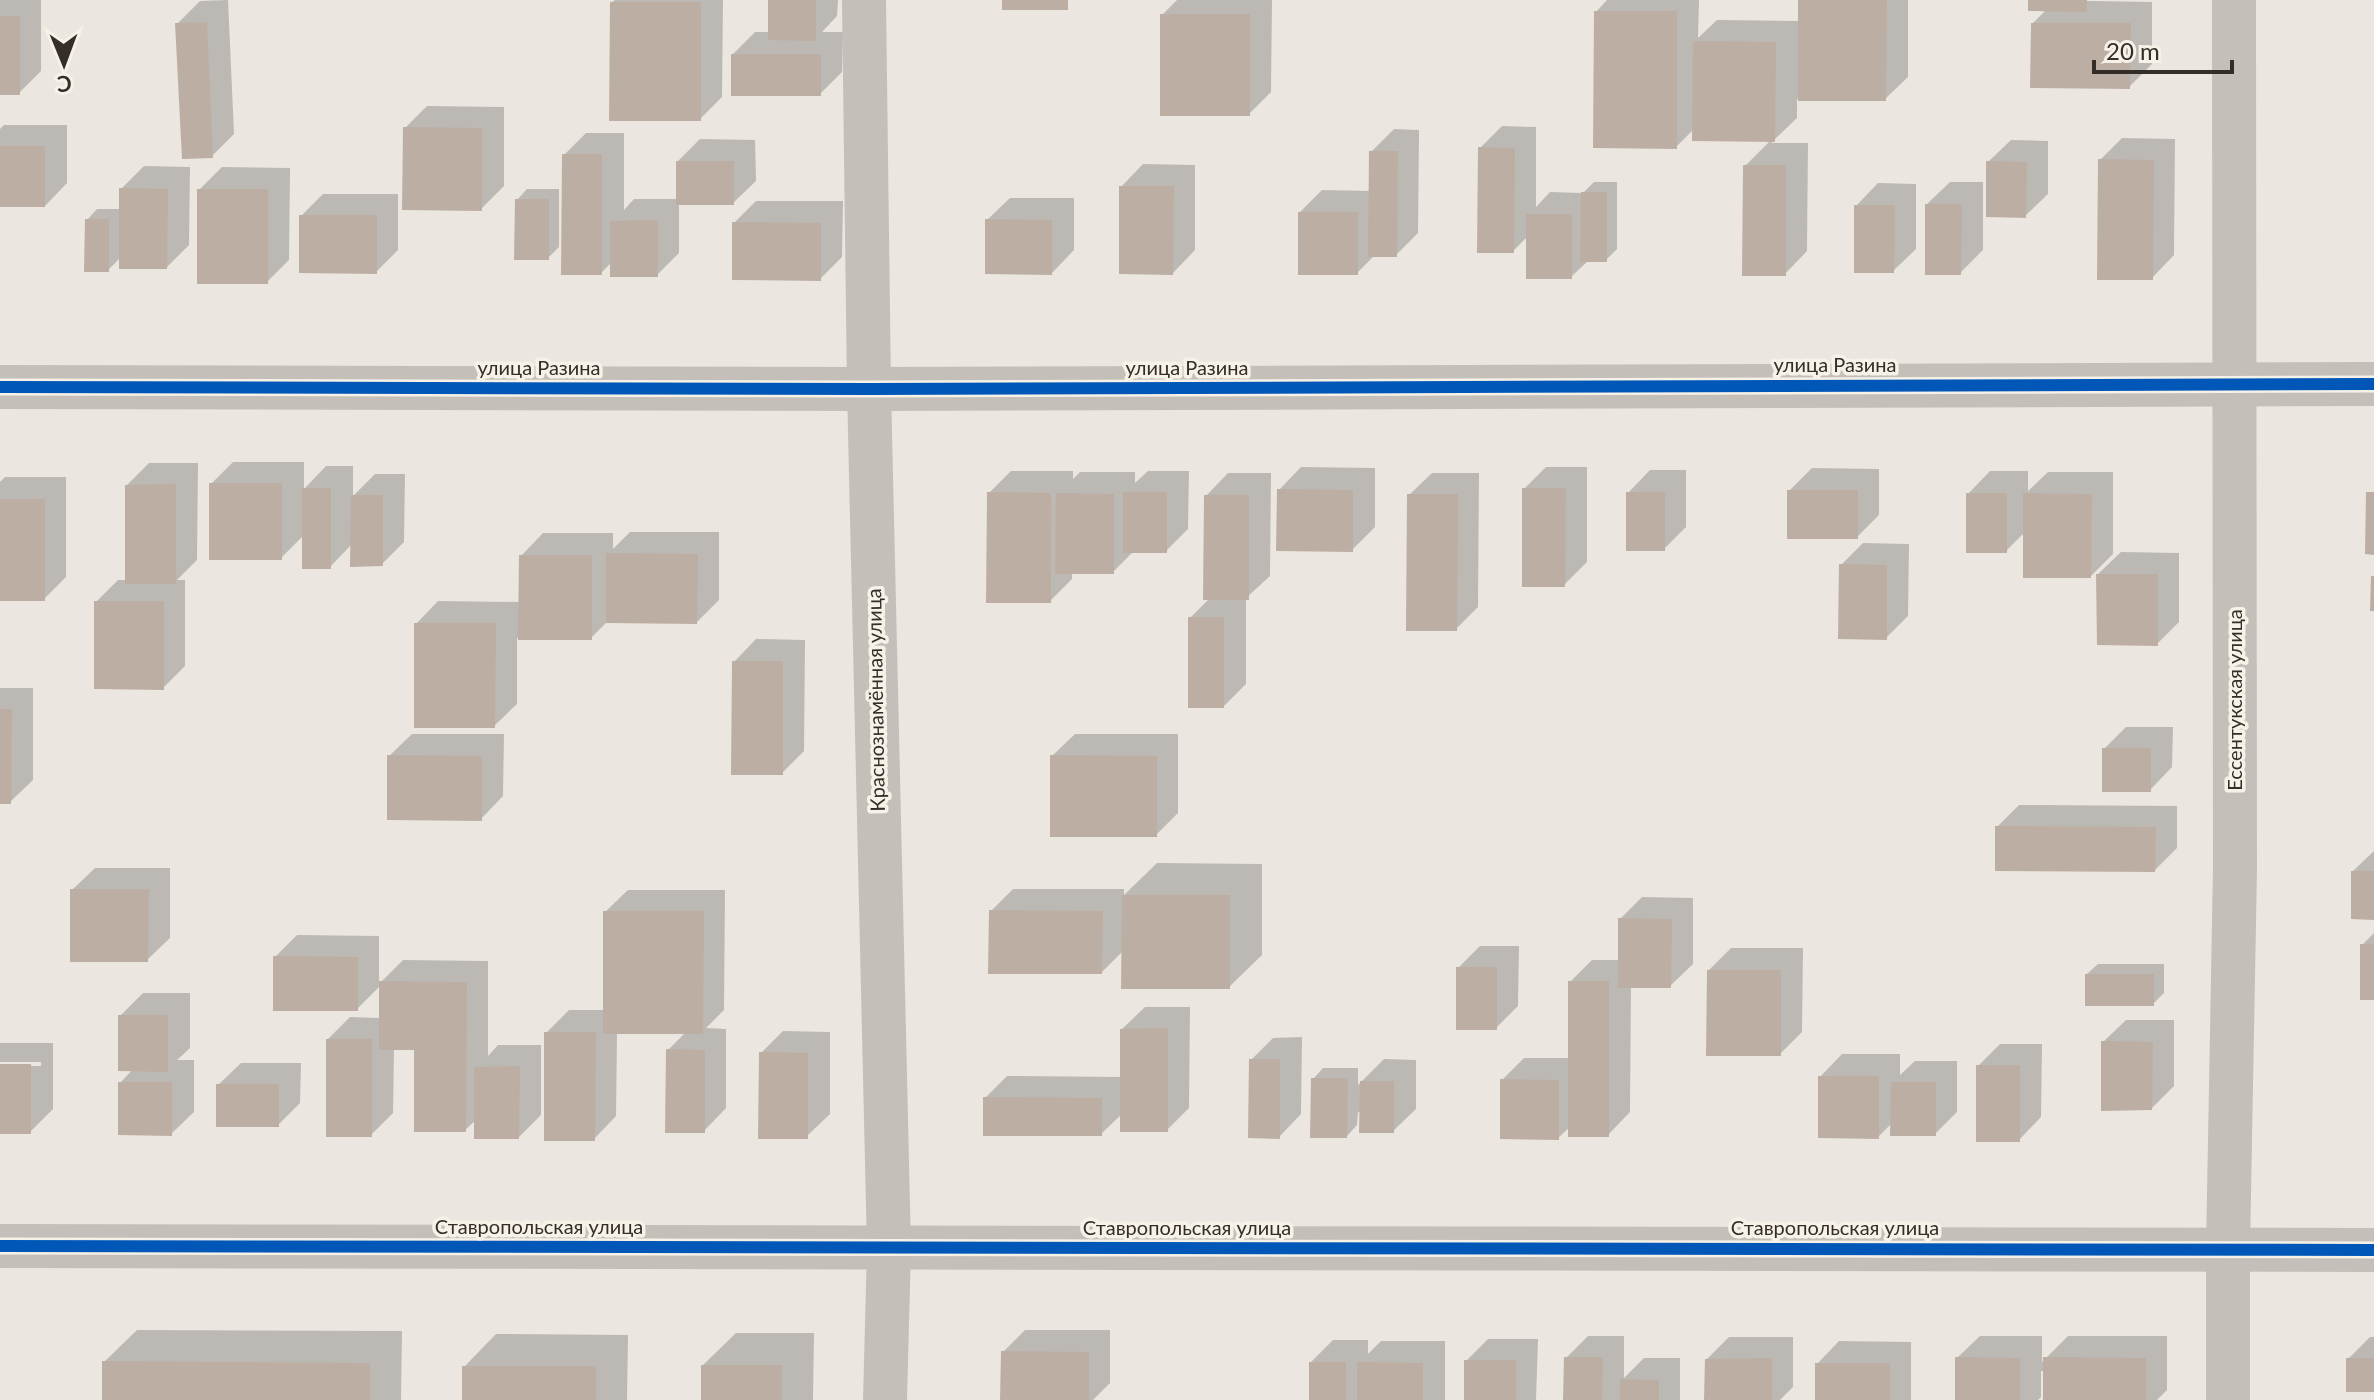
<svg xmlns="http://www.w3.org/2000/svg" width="2374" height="1400" font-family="Lato,sans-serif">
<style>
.shadow{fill:#0003}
.building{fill:#bdaea4}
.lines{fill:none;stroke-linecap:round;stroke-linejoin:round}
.minor{stroke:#c4bfb9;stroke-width:44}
.cycleway-casing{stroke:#f7f2e7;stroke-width:17}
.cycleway{stroke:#0057b8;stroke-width:12}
.labels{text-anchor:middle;stroke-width:7;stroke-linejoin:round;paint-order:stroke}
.street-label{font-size:20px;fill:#342d28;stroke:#f7f2e7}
</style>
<rect width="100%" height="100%" fill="#ebe7e0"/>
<g class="shadow">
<polygon points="0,0 41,0 41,71 19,93 0,93"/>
<polygon points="228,0 234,134 212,156 177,24 200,1"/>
<polygon points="615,0 723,0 722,97 700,119 612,2"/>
<polygon points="770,0 838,0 837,16 822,32 843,32 842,72 820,94 733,54 755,32 770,32"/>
<polygon points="1177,0 1272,0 1271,92 1249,114 1162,15"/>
<polygon points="1607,0 1699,0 1698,38 1717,20 1800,21 1800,0 1908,0 1908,77 1885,99 1797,99 1797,118 1771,143 1808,143 1807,251 1785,274 1745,166 1771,140 1694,129 1676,147 1596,12"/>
<polygon points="2030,0 2152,2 2152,64 2129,87 2033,23 2047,9"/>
<polygon points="427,106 504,107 504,186 481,209 405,128"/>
<polygon points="4,125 67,125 67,183 45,206 0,205 0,129"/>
<polygon points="1502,126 1536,127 1536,207 1550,192 1583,193 1594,182 1617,182 1617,249 1606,260 1589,260 1571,277 1528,236 1513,251 1480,148"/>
<polygon points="1394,129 1419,130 1418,233 1396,255 1375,255 1357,273 1300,212 1322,190 1371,191 1371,152"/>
<polygon points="586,133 624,133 624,210 634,199 678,199 678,161 700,139 755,140 756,181 733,203 679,203 679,253 657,275 612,262 601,273 564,155"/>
<polygon points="2122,138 2175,139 2174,255 2152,278 2100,160"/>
<polygon points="2011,140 2048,141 2048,194 2025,216 1988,162"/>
<polygon points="1143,164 1195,165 1195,250 1173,273 1121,187"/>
<polygon points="144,166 190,167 189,245 167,267 121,257 108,270 87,220 97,209 121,209 121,189"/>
<polygon points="222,167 290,168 289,260 267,282 199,190"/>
<polygon points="1950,182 1983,182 1983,250 1960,273 1927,204"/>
<polygon points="1878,183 1916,184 1916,249 1893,271 1856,206"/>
<polygon points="527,189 559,189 559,247 548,258 517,200"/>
<polygon points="323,194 398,194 398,250 376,272 301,216"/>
<polygon points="1010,198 1074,198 1074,250 1052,273 987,220"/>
<polygon points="756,201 843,201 842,257 820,279 734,223"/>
<polygon points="233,462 304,462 304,489 326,466 353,466 353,496 375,474 405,474 404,542 382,564 352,544 330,567 304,535 281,558 211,484"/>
<polygon points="149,463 198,463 197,560 177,580 185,580 185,666 163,688 96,602 118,580 127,580 127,485"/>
<polygon points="1301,467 1375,468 1375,527 1352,550 1279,490"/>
<polygon points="1546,467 1587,467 1587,562 1564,585 1524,489"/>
<polygon points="1812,468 1879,469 1879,515 1857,537 1789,491"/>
<polygon points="1650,470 1686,470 1686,527 1664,549 1628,493"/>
<polygon points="1011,471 1073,471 1073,479 1080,472 1135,472 1135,483 1148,471 1189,471 1188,529 1166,551 1134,551 1113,572 1072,572 1072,579 1050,601 989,493"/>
<polygon points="1990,471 2028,471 2028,491 2048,472 2113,472 2113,554 2091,576 2025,532 2006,551 1968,494"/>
<polygon points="1228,473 1271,473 1270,576 1246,598 1246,684 1224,706 1190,618 1210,598 1206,496"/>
<polygon points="1432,473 1479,473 1478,607 1456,629 1409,495"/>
<polygon points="5,477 66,477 66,577 44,599 0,599 0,482"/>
<polygon points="630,532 719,532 719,600 697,622 608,621 591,638 517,638 517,704 494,726 416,624 438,601 520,602 521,556 543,533 613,533 613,549"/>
<polygon points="1863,543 1909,544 1908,616 1886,638 1841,565"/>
<polygon points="2121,552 2179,553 2179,622 2157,644 2098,574"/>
<polygon points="756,639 805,640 804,751 782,773 734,662"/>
<polygon points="0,688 33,688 33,780 10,802 0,802"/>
<polygon points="2126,727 2173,727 2172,767 2150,790 2104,749"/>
<polygon points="412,734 504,734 503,796 481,819 389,756"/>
<polygon points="1075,734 1178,734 1178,813 1156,835 1052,756"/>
<polygon points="2019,805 2177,806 2177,848 2155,870 1997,827"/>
<polygon points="2374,851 2374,918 2353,871"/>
<polygon points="1157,863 1262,864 1262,955 1229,987 1124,950 1102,972 991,911 1013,889 1124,889 1124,895"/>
<polygon points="95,868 170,868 170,938 147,960 72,890"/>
<polygon points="628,890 725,890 724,1010 706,1028 726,1029 726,1108 704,1131 668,1050 686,1032 617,1032 616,1116 594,1139 546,1033 569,1010 605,1010 605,912"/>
<polygon points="1642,897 1693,898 1693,964 1670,986 1631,986 1630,1112 1608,1135 1570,1127 1558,1138 1502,1080 1524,1058 1570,1058 1570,982 1592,960 1620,960 1620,919"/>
<polygon points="2374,933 2374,998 2362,945"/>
<polygon points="297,935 379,936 379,984 403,960 488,961 488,1056 498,1045 541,1045 541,1115 519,1137 476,1120 465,1130 416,1048 394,1048 393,1113 371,1135 328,1039 350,1017 381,1018 381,985 357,1009 275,957"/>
<polygon points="1480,946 1519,946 1518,1006 1496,1028 1458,968"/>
<polygon points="1731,948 1803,948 1802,1032 1780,1054 1709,970"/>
<polygon points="2098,964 2164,964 2164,993 2153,1004 2087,974"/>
<polygon points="143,993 190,993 190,1048 177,1060 194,1060 194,1112 171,1134 120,1083 133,1069 120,1016"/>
<polygon points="1145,1007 1190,1007 1189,1108 1167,1130 1122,1114 1101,1134 985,1098 1007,1076 1122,1077 1122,1029"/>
<polygon points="2126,1020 2174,1020 2174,1086 2152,1108 2103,1042"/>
<polygon points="783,1031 830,1032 830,1114 807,1136 761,1053"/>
<polygon points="1302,1037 1301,1114 1279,1137 1251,1060 1273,1038"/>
<polygon points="0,1043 53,1043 53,1109 30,1132 0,1132 0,1066 41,1066 41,1062 0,1062"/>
<polygon points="2000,1044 2042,1044 2041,1117 2019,1140 1978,1066"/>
<polygon points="1842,1054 1900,1054 1900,1075 1915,1061 1957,1061 1957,1112 1935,1134 1892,1123 1878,1137 1820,1077"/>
<polygon points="1384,1059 1416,1060 1416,1109 1393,1131 1362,1112 1358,1112 1357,1125 1347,1136 1313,1079 1323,1068 1358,1068 1358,1085"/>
<polygon points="241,1063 301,1063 300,1103 278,1125 218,1085"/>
<polygon points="137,1330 402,1331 401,1400 104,1400 104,1362"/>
<polygon points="1025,1330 1110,1330 1110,1383 1093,1400 1002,1400 1003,1352"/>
<polygon points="736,1333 814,1333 813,1400 703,1400 703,1365"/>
<polygon points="496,1334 628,1335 627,1400 464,1400 464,1367"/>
<polygon points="1588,1336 1624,1336 1624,1378 1644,1358 1680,1358 1680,1400 1565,1400 1566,1358"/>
<polygon points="1980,1336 2042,1336 2042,1362 2068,1336 2167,1336 2167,1390 2157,1400 2045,1400 2045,1371 2041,1371 2041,1397 2038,1400 1957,1400 1957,1358"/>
<polygon points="1729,1337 1793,1337 1793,1387 1780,1400 1706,1400 1707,1359"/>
<polygon points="2370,1337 2374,1337 2374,1390 2348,1359"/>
<polygon points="1488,1339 1538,1339 1536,1400 1466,1400 1466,1361"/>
<polygon points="1333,1340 1368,1340 1368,1354 1381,1341 1445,1341 1445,1400 1311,1400 1311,1362"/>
<polygon points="1839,1341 1911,1342 1911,1400 1817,1400 1817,1364"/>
</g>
<g class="building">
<polygon points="768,0 816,0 816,41 768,40"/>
<rect x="1002" y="0" width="66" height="10"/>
<polygon points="1798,0 1887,0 1886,101 1798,101"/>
<polygon points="2028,0 2087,0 2087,12 2028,11"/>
<polygon points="610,2 701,2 701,121 609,121"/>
<polygon points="1594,11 1677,11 1677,149 1593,148"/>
<rect x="1160" y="14" width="90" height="102"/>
<rect x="0" y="16" width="20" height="79"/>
<polygon points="207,22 213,158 182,159 175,23"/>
<polygon points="2031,23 2131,23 2130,89 2030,88"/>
<polygon points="1693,41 1776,42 1775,142 1692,141"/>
<rect x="731" y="54" width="90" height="42"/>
<polygon points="403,127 482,128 482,211 402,210"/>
<rect x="0" y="146" width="45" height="61"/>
<polygon points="1478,147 1515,148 1514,253 1477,253"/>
<polygon points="1369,151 1398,151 1397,257 1368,257"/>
<polygon points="562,154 602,154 602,275 561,275"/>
<polygon points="2098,159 2154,160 2153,280 2097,280"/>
<rect x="676" y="161" width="58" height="44"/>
<polygon points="1986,161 2027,162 2026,218 1986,217"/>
<polygon points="1743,165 1786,165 1786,276 1742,276"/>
<polygon points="1119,186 1174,186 1173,275 1119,274"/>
<polygon points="119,188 168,189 167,269 119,269"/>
<rect x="197" y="189" width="71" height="95"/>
<polygon points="1581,192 1607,192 1607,262 1580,262"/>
<polygon points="515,199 549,199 549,260 514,260"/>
<polygon points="1925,204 1962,204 1961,275 1925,275"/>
<polygon points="1854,205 1895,205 1894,273 1854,273"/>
<rect x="1298" y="212" width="60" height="63"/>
<rect x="1526" y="214" width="46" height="65"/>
<polygon points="299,215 377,215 377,274 299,273"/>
<polygon points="85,219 109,219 109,272 84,272"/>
<polygon points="985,219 1052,220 1052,275 985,274"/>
<polygon points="658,220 658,277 610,277 610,221"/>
<polygon points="732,222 821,223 821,281 732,280"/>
<rect x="209" y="483" width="73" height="77"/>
<polygon points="176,484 176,584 125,584 125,485"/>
<rect x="302" y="488" width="29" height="81"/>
<polygon points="1522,488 1566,488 1565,587 1522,587"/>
<polygon points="1277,489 1353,490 1353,552 1276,551"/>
<rect x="1787" y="490" width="71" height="49"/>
<polygon points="987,492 1051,493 1051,603 986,603"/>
<rect x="1123" y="492" width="44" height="61"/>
<rect x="1626" y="492" width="39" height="59"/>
<polygon points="2366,492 2374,492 2374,555 2365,554"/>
<polygon points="1056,493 1114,494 1114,574 1055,574"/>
<rect x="1966" y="493" width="41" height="60"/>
<polygon points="2023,493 2092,494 2091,578 2023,578"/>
<polygon points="1407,494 1458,494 1457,631 1406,631"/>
<polygon points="351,495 383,495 383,566 350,567"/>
<polygon points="1204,495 1249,495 1249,600 1203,600"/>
<rect x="0" y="499" width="45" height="102"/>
<polygon points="606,553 698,554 697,624 606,623"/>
<polygon points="519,555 592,555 592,640 518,640"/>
<polygon points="1839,564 1887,565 1887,640 1838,639"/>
<polygon points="2096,574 2158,574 2158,646 2097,645"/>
<polygon points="2371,576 2374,576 2374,611 2370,611"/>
<polygon points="94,601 164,601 164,690 94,689"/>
<rect x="1188" y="617" width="36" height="91"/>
<polygon points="414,623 496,623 495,728 414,728"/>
<polygon points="732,661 783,661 783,775 731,775"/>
<polygon points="0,709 12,709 11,804 0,804"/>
<rect x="2102" y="748" width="49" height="44"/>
<polygon points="387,755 482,756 482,821 387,820"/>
<polygon points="1050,755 1157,756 1157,837 1050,837"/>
<polygon points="1995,826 2156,827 2155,872 1995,871"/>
<polygon points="2351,871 2374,871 2374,920 2351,919"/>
<polygon points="70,889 149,889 148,962 70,962"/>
<polygon points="1122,895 1230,895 1230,989 1121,989"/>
<polygon points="989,910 1103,911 1102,974 988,974"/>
<polygon points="603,911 704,911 703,1034 603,1034"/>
<polygon points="1618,918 1672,919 1671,988 1618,988"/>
<rect x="2360" y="944" width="14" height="56"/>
<polygon points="273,956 358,957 358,1011 273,1011"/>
<rect x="1456" y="967" width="41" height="63"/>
<polygon points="1707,970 1781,970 1781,1056 1706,1056"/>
<rect x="2085" y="974" width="69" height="32"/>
<polygon points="379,981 467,982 466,1132 414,1132 414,1050 379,1050"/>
<rect x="1568" y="981" width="41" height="156"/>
<polygon points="118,1015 168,1015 168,1072 118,1071"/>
<polygon points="1168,1028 1168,1132 1120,1132 1120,1029"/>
<polygon points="544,1032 596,1032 595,1141 544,1141"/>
<rect x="326" y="1039" width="46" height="98"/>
<polygon points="2101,1041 2153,1042 2152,1110 2101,1111"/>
<polygon points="666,1049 705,1050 705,1133 665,1133"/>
<polygon points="759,1052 808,1053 808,1139 758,1139"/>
<polygon points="1249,1059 1280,1059 1280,1139 1248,1138"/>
<rect x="0" y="1064" width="31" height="70"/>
<rect x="1976" y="1065" width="44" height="77"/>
<polygon points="520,1066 519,1139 474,1139 474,1067"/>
<polygon points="1818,1076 1879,1076 1879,1139 1818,1138"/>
<polygon points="1311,1078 1348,1078 1347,1138 1310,1138"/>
<polygon points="1500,1079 1559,1080 1559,1140 1500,1139"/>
<polygon points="1360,1081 1394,1081 1394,1133 1359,1133"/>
<polygon points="118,1082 172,1082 172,1136 118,1135"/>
<polygon points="1891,1082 1936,1082 1936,1136 1890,1136"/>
<rect x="216" y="1084" width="63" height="43"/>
<polygon points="983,1097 1102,1098 1102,1136 983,1136"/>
<polygon points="1001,1351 1089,1352 1089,1400 1000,1400"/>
<polygon points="1564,1357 1603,1357 1602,1400 1563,1400"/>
<polygon points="1955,1357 2020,1358 2020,1400 1955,1400"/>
<polygon points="2043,1357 2146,1358 2146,1400 2043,1400"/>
<polygon points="1772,1358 1772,1400 1704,1400 1705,1359"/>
<rect x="2346" y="1358" width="28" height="34"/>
<rect x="1464" y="1360" width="52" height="40"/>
<polygon points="102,1361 370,1363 370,1400 102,1400"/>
<rect x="1309" y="1362" width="37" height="38"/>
<polygon points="1357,1362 1423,1363 1423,1400 1357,1400"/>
<rect x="1815" y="1363" width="75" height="37"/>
<rect x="701" y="1365" width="81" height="35"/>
<rect x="462" y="1366" width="134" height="34"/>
<polygon points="1620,1379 1659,1380 1659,1400 1620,1400"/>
</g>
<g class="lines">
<g class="minor">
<polyline points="864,0 869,389 889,1248 885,1400"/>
<polyline points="0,387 869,389 2374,384"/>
<polyline points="0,1246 2374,1250"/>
<polyline points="2228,1400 2228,1249 2235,868 2234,0"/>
</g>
<defs>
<g id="cycleway">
<polyline points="0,387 869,389 2374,384"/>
<polyline points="0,1246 2374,1250"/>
</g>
</defs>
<use href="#cycleway" class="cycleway-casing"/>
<use href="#cycleway" class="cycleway"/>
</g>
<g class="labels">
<g class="street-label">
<text x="1835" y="372">улица Разина</text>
<text x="539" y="375">улица Разина</text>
<text x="1187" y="375">улица Разина</text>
<text transform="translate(876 700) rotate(-91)" y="7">Краснознамённая улица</text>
<text transform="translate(2235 700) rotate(-90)" y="7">Ессентукская улица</text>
<text x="539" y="1234">Ставропольская улица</text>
<text x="1187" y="1235">Ставропольская улица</text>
<text x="1835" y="1235">Ставропольская улица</text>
</g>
</g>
<g transform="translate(64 64) rotate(179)" stroke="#f7f2e7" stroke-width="6" paint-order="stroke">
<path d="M0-6L14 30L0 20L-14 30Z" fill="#342d28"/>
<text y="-12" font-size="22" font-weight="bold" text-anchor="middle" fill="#342d28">С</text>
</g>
<path d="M2094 60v12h138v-12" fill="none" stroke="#342d28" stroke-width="4"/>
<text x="2106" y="60" font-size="24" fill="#342d28" stroke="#f7f2e7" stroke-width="6" paint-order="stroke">20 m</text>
</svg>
